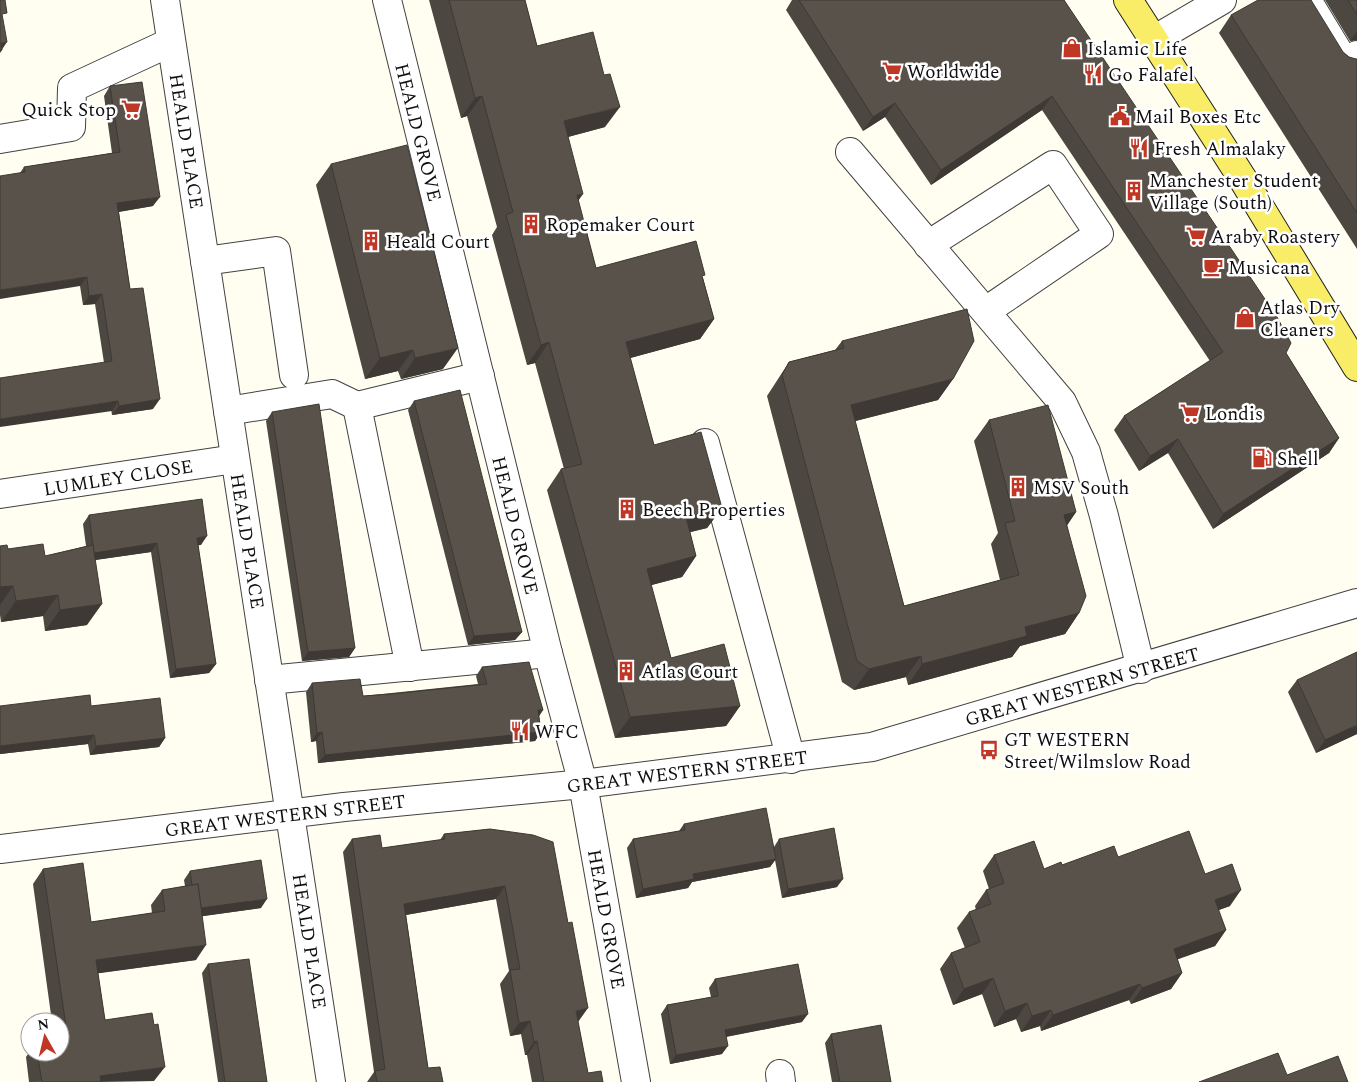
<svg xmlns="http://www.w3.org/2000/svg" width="1357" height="1082" font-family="Spectral,serif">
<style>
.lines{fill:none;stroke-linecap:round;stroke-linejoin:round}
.minor-casing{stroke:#424242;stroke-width:30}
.major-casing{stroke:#202020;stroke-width:30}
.minor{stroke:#fff;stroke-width:28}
.major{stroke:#f9ed68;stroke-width:28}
.wall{fill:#4c4740}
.shaded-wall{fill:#3e3934}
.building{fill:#58524b;stroke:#3e3934}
.labels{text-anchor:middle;stroke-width:5;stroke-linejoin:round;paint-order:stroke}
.poi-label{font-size:19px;fill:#0f0f0f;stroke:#fff;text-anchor:start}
.street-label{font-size:19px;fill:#0f0f0f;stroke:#fff}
</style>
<rect width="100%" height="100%" fill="#fffef1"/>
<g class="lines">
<defs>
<g id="minor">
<polyline points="165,0 331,1082"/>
<polyline points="387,0 548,653 583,784 636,1082"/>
<polyline points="1307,0 1344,61 1357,55"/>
<polyline points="1152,41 1222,0"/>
<polyline points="0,139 71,127 72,88 171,42"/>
<polyline points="850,152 1062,402 1086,452 1104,516 1141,669"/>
<polyline points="928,245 1053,165 1099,234 986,311"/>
<polyline points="205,261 276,251 294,375"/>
<polyline points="357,406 410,667"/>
<polyline points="228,411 332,394 357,406 480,376"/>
<polyline points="705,443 791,759"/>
<polyline points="0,494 235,459"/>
<polyline points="269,680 548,653"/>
<polyline points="0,849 344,807 583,784 872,747 1357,603"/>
<polyline points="780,1074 781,1082"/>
</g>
<polyline id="major" points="1128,0 1244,181 1357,367"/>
</defs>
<use href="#minor" class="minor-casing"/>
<use href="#major" class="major-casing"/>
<use href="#minor" class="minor"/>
<use href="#major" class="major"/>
</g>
<g class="wall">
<polygon points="429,0 525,0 537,46 605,127 568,137 578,200 596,268 703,278 714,319 700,339 630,358 654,445 722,508 707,528 690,532 696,556 682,577 651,585 671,658 740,706 726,726 615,738 547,490 561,469 564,469 535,363 527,365 492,235 497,227 467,116 461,118"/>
<polygon points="792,0 1064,0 1286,353 1339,438 1329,453 1213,529 1168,453 1139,471 1114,430 1124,416 1210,361 1042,110 931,185 885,117 863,131 786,10"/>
<polygon points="1325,0 1357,0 1357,40 1350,41"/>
<polygon points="1231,15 1343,52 1349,57 1356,59 1357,59 1357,249 1219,33"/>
<polygon points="110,86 153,206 119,212 130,289 153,409 112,415 95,304 83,305 80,286 20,173 24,167 112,153 104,96"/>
<polygon points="331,164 443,369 401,379 398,371 365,379 316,185"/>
<polygon points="842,341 953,379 938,400 855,421 904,606 1000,580 991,544 998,533 974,441 989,420 1076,512 1067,525 1079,613 1065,634 1020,646 1012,657 908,685 906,677 854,690 842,682 767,396 789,362 835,350"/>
<polygon points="414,401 522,632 515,640 468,645 408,410"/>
<polygon points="272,412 355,648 349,657 302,661 266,421"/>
<polygon points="89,515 201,545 198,545 216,664 209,673 170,678 151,552 95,560 87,625 45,631 43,616 1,622 0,615 0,546 8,549 45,556 86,546 83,524"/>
<polygon points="482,667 543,710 539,716 541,732 535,741 318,763 316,741 311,742 306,692 312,683 363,696 478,684 476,676"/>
<polygon points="1297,680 1357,734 1316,753 1288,692"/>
<polygon points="0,706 165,738 159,747 90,755 88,744 0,754"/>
<polygon points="684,824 774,847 779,839 837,887 782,898 775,860 770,867 692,882 688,888 636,898 627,848 633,839 679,831"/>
<polygon points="490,829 578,1022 588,1073 603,1082 532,1082 527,1055 525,1055 521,1034 510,1036 500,984 509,971 496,899 406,915 428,1068 443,1082 367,1082 374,1072 343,852 352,839 382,848 440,840 444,834"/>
<polygon points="994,855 1044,869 1062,865 1118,857 1205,874 1230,906 1218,910 1226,930 1215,946 1177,959 1182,973 1171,989 1131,1004 1129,1000 1041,1031 1040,1026 1021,1032 1016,1019 994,1027 982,994 953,1005 940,969 951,953 965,948 957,928 969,912 976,910 975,906 986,890 989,889 983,871"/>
<polygon points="43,869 91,922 152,913 151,905 162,890 185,886 184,880 190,871 261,908 202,916 196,960 98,973 105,1020 154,1081 29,1082 26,1057 30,1051 30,1052 60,1052 60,1022 52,1022 33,884"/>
<polygon points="208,964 267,1082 218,1082 202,973"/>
<polygon points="715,979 802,1022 726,1037 722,1054 670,1064 661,1014 667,1005 711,997 709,988"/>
<polygon points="831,1034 891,1082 832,1082 825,1043"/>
</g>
<g class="shaded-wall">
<polygon points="1357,31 1357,40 1350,41"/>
<polygon points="7,42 1,51 2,50 0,53 0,44 1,43"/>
<polygon points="482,96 467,116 461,118 475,98"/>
<polygon points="1052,96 1042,110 931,185 941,170"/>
<polygon points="895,103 885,117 863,131 873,117"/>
<polygon points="620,107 605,127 549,142 564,121"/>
<polygon points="583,194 569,214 577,195"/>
<polygon points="160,197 153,206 111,213 117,203"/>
<polygon points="87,277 80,286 0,299 0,290"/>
<polygon points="102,294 95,304 83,305 89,296"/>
<polygon points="714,319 700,339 612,363 626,342"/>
<polygon points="549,342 535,363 527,365 541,345"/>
<polygon points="458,348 443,369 401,379 415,358"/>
<polygon points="413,350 398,371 365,379 380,358"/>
<polygon points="953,379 938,400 836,426 851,405"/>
<polygon points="160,399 153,409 112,415 119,406"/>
<polygon points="118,401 112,411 0,427 0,419"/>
<polygon points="1339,438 1329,453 1213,529 1223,514"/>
<polygon points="1178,439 1168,453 1139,471 1150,456"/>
<polygon points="722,508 707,528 671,537 686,517"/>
<polygon points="1076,512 1062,533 1064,515"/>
<polygon points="207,536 201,545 191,546 197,538"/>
<polygon points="157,543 151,552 88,561 94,553"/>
<polygon points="696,556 682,577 633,590 647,569"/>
<polygon points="13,586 0,605 0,587"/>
<polygon points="58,595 43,616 1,622 16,601"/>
<polygon points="102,604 87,625 45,631 60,610"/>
<polygon points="1079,613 1065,634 1020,646 1012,657 908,685 922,664 1025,627"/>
<polygon points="522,632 515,640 468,645 474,636"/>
<polygon points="355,648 349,657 302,661 308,652"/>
<polygon points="921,656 906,677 854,690 869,669"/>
<polygon points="216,664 209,673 170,678 176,669"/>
<polygon points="740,706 726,726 615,738 630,717"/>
<polygon points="538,710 543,710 537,719"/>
<polygon points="1357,725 1357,734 1316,753 1325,740"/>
<polygon points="322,732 316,741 311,742 317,733"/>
<polygon points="541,732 535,741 318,763 325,755"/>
<polygon points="94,735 88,744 0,754 0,746"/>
<polygon points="165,738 159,747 90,755 96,746"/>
<polygon points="776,859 770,867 692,882 688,888 636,898 643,889 693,874"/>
<polygon points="843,879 837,887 782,898 788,889"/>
<polygon points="505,886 496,899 394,917 404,904"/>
<polygon points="1241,890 1230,906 1203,916 1215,900"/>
<polygon points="267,899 261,908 190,918 196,909"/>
<polygon points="1226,930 1215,946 1162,965 1174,949"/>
<polygon points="206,945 196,960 86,975 96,960"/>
<polygon points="1182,973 1171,989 1131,1004 1142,988"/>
<polygon points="993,978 982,994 953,1005 964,989"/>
<polygon points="1140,984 1129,1000 1041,1031 1053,1015"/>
<polygon points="1027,1003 1016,1019 994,1027 1005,1011"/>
<polygon points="588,1008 578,1022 576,1011"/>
<polygon points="1051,1010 1040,1026 1021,1032 1032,1016"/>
<polygon points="808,1014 802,1022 719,1038 725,1030"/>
<polygon points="530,1021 521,1034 510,1036 519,1023"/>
<polygon points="537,1041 527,1055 525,1055 534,1042"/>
<polygon points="728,1046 722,1054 670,1064 676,1055"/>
<polygon points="165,1067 154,1081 95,1082 100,1076"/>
</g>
<g class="building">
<polygon points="0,0 5,0 7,13 2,14 7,42 1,43 2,50 0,51"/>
<polygon points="449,0 525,0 537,46 593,32 604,75 610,74 620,107 564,121 583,194 577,195 596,268 696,241 705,275 702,276 714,319 626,342 654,445 701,432 722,508 686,517 696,556 647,569 671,658 724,644 740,706 630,717 561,469 582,464 549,342 541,345 506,215 513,212 482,96 475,98"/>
<polygon points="799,0 1064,0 1277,317 1291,343 1286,353 1339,438 1223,514 1178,439 1150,456 1124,416 1223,352 1052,96 941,170 895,103 873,117"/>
<polygon points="1258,0 1311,0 1343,52 1349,57 1356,59 1357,59 1357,213 1231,15"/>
<polygon points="1348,0 1357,0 1357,15"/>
<polygon points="142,82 160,197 117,203 130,289 143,288 160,399 119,406 118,401 0,419 0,378 112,361 102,294 89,296 87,277 0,290 0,176 25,172 24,167 120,152 110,86"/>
<polygon points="407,145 458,348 415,358 413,350 380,358 331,164"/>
<polygon points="967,309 974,341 953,379 851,405 904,606 1019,575 1005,523 1015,521 989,420 1048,405 1076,512 1064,515 1086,596 1079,613 1025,627 1027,636 922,664 921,656 869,669 857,661 782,375 789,362 844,348 842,341"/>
<polygon points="460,390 522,632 474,636 414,401"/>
<polygon points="319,404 355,648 308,652 272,412"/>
<polygon points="202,499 207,536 197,538 216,664 176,669 157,543 94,553 89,515"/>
<polygon points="43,544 45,556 93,545 102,604 60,610 58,595 16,601 13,586 0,587 0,546 7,545 8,549"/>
<polygon points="1357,652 1357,725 1325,740 1297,680"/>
<polygon points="529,662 543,710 538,710 541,732 325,755 322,732 317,733 312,683 360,679 363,696 391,694 487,684 482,667"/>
<polygon points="90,695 91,706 160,698 165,738 96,746 94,735 0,746 0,706"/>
<polygon points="766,808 776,859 693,874 694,879 643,889 633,839 685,830 684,824"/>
<polygon points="834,828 843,879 788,889 779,839"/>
<polygon points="490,829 533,835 553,842 568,923 572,922 588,1008 576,1011 588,1073 601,1071 603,1082 544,1082 537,1041 534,1042 530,1021 519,1023 510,970 520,969 505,886 404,904 428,1068 440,1067 443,1082 377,1082 375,1071 385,1069 352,839 380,835 382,848 445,839 444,834"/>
<polygon points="1189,831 1205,874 1232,864 1241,890 1215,900 1226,930 1174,949 1182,973 1142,988 1140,984 1053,1015 1051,1010 1032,1016 1027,1003 1005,1011 993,978 964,989 951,953 980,942 969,912 991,904 986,890 1004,883 994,855 1034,841 1044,869 1061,862 1062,865 1114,846 1118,857"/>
<polygon points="261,860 267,899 201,908 198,884 192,885 190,871"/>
<polygon points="83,863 91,922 165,911 162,890 198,884 206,945 96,960 105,1020 152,1013 154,1025 158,1024 165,1067 100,1076 101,1082 42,1082 37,1052 60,1052 60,1027 66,1026 43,869"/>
<polygon points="249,959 267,1082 225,1082 208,964"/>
<polygon points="798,964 808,1014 725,1030 728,1046 676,1055 667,1005 718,996 715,979"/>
<polygon points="881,1025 891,1082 840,1082 831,1034"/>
<polygon points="1278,1053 1287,1075 1338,1056 1348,1082 1199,1082"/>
</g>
<defs>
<symbol id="shop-bare" viewBox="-9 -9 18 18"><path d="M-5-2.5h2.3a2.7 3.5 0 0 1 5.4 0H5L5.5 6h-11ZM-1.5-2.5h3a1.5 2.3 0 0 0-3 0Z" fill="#c13726" stroke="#fff" stroke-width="2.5" paint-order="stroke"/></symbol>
<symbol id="supermarket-bare" viewBox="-9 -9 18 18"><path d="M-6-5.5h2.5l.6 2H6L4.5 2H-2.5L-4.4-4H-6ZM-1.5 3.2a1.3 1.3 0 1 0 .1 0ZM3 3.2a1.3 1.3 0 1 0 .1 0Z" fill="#c13726" stroke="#fff" stroke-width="2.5" paint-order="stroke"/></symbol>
<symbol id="restaurant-bare" viewBox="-9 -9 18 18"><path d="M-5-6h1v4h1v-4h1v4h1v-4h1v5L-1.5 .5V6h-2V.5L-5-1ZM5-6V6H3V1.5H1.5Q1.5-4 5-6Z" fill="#c13726" stroke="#fff" stroke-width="2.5" paint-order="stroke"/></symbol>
<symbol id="civic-bare" viewBox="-9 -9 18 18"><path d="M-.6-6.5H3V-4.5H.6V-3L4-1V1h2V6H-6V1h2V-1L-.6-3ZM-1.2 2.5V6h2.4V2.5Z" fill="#c13726" stroke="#fff" stroke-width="2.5" paint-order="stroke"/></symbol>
<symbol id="building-bare" viewBox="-9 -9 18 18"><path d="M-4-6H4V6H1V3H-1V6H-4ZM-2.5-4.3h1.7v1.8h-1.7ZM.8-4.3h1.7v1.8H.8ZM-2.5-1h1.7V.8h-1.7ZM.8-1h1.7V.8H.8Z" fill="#c13726" stroke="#fff" stroke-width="2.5" paint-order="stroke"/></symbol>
<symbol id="cafe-bare" viewBox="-9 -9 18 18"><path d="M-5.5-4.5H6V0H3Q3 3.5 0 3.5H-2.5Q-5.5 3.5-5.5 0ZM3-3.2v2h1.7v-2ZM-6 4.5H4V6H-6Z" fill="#c13726" stroke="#fff" stroke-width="2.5" paint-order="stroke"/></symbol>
<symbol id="fuel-bare" viewBox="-9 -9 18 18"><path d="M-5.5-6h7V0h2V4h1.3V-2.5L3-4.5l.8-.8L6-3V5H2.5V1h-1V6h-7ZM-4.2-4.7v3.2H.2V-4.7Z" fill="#c13726" stroke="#fff" stroke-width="2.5" paint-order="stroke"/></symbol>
<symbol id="bus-bare" viewBox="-9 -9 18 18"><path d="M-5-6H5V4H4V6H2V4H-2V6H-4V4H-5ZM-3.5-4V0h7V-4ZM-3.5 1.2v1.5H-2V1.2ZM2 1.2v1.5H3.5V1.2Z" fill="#c13726" stroke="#fff" stroke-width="2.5" paint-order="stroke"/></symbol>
</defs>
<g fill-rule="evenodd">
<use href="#shop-bare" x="1058" y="34" width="28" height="28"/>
<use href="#supermarket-bare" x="878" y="57" width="28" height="28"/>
<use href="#restaurant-bare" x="1079" y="60" width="28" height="28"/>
<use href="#supermarket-bare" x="117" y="95" width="28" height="28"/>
<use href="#civic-bare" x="1106" y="102" width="28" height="28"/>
<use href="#restaurant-bare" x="1125" y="134" width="28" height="28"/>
<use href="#building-bare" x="1120" y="177" width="28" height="28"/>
<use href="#building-bare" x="517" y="210" width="28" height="28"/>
<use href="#supermarket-bare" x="1182" y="222" width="28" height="28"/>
<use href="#building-bare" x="357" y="227" width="28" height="28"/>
<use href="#cafe-bare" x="1199" y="253" width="28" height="28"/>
<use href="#shop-bare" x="1231" y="304" width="28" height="28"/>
<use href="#supermarket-bare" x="1176" y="399" width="28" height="28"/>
<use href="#fuel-bare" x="1248" y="444" width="28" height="28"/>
<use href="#building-bare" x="1004" y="473" width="28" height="28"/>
<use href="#building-bare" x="613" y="495" width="28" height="28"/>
<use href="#building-bare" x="612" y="657" width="28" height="28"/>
<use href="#restaurant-bare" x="506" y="717" width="28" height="28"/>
<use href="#bus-bare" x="975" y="736" width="28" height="28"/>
</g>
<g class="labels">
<g class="poi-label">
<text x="1087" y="55">Islamic Life</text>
<text x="907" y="78">Worldwide</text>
<text x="1108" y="81">Go Falafel</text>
<text x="116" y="116" text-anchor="end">Quick Stop</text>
<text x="1135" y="123">Mail Boxes Etc</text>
<text x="1154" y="155">Fresh Almalaky</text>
<text x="1149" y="187">Manchester Student<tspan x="1149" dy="22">Village (South)</tspan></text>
<text x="546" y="231">Ropemaker Court</text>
<text x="1211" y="243">Araby Roastery</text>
<text x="386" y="248">Heald Court</text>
<text x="1228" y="274">Musicana</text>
<text x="1260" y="314">Atlas Dry<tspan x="1260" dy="22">Cleaners</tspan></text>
<text x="1205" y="420">Londis</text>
<text x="1277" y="465">Shell</text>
<text x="1033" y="494">MSV South</text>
<text x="642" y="516">Beech Properties</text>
<text x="641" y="678">Atlas Court</text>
<text x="535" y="738">WFC</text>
<text x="1004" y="746">GT WESTERN<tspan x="1004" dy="22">Street/Wilmslow Road</tspan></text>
</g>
<g class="street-label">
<text transform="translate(419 132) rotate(76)" y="7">HEALD GROVE</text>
<text transform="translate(187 141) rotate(81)" y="7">HEALD PLACE</text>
<text transform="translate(118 477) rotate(-9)" y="7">LUMLEY CLOSE</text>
<text transform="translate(516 525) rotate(76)" y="7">HEALD GROVE</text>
<text transform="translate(248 541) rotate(81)" y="7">HEALD PLACE</text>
<text transform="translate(1082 686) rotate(-16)" y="7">GREAT WESTERN STREET</text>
<text transform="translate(687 771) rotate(-7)" y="7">GREAT WESTERN STREET</text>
<text transform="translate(285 815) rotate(-7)" y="7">GREAT WESTERN STREET</text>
<text transform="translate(607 919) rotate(80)" y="7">HEALD GROVE</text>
<text transform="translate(310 941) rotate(81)" y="7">HEALD PLACE</text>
</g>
</g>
<g transform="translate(45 1037) rotate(352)"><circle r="24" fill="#ffffff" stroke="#9f9f9f"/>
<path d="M0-4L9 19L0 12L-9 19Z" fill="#c13726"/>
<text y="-8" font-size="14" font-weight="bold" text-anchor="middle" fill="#0f0f0f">N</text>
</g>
</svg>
